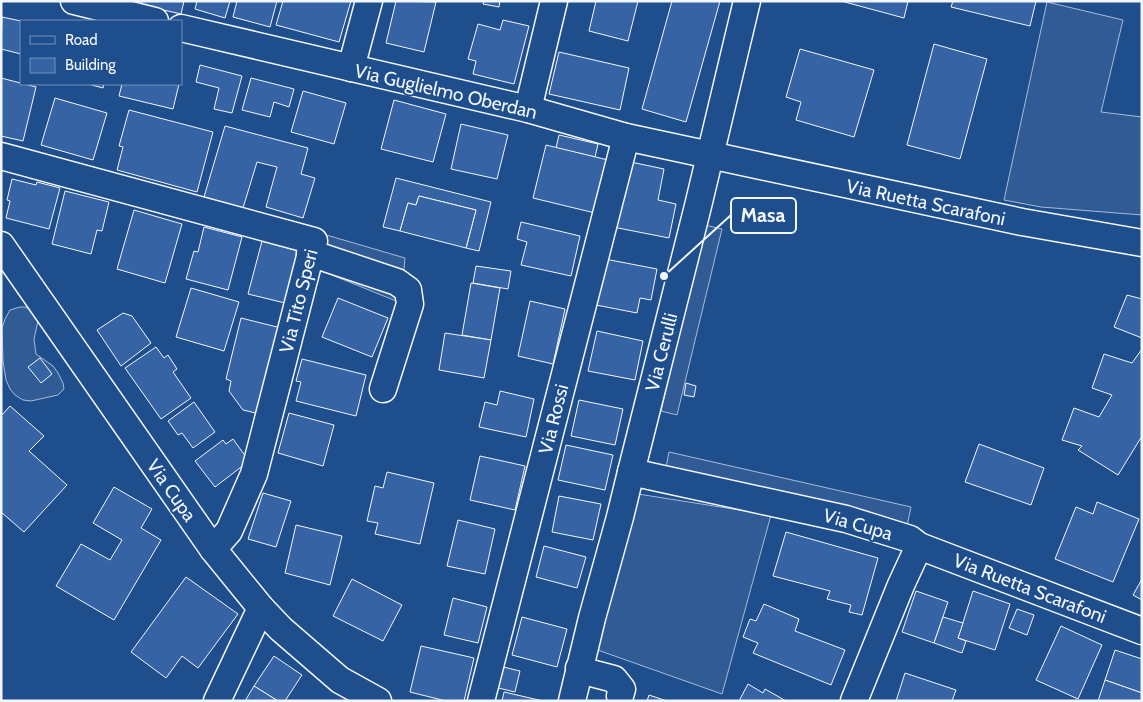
<svg xmlns="http://www.w3.org/2000/svg" width="1143" height="702" font-family="Cabin,sans-serif">
<style>
.built{fill:#305b95;stroke:#a8bbd7}
.building{fill:#3563a3;stroke:#f2f6ff}
.lines{fill:none;stroke-linecap:round;stroke-linejoin:round}
.minor-casing{stroke:#f2f6ff;stroke-width:29}
.minor{stroke:#1f4e8c;stroke-width:26}
.labels{text-anchor:middle;stroke-width:4;stroke-linejoin:round;paint-order:stroke}
.street-label{font-size:19px;fill:#f2f6ff;stroke:#1f4e8c}
.leader{fill:none;stroke:#f2f6ff;stroke-width:2}
.callout-dot{fill:#f2f6ff;stroke:#1f4e8c;stroke-width:2}
.callout{fill:#1f4e8c;stroke:#f2f6ff;stroke-width:2}
.callout-label{font-size:20px;text-anchor:middle;font-weight:bold;fill:#f2f6ff}
</style>
<rect width="100%" height="100%" fill="#1f4e8c"/>
<g class="built">
<polygon points="1047,2 1123,20 1101,112 1142,117 1142,215 1041,207 1004,200"/>
<polygon points="705,225 722,229 677,415 661,411"/>
<polygon points="323,234 405,258 401,303 317,269"/>
<polygon points="20,307 25,307 33,311 38,321 34,339 36,354 53,366 58,373 63,383 64,389 58,395 31,401 23,400 15,395 10,389 6,380 3,361 2,328 5,319 10,310"/>
<polygon points="669,452 911,507 907,526 665,472"/>
<polygon points="638,494 771,515 722,694 592,648"/>
</g>
<g class="building">
<polygon points="142,1 184,1 181,14 141,5"/>
<polygon points="197,1 230,1 225,18 195,9"/>
<polygon points="237,1 277,1 270,27 233,17"/>
<polygon points="283,1 351,1 339,42 276,25"/>
<polygon points="396,1 436,2 424,52 386,43"/>
<polygon points="484,1 500,1 499,7 483,4"/>
<polygon points="596,1 638,1 628,41 589,31"/>
<polygon points="672,1 720,1 686,122 642,109"/>
<polygon points="841,1 908,1 904,18"/>
<polygon points="953,1 1036,1 1030,26 951,7"/>
<polygon points="2,17 21,21 21,54 1,49"/>
<polygon points="503,20 529,26 514,84 473,74 476,61 468,59 478,24 500,30"/>
<polygon points="934,44 987,59 960,159 907,145"/>
<polygon points="800,49 874,70 854,137 796,120 801,102 786,97"/>
<polygon points="559,52 629,68 620,110 549,94"/>
<polygon points="200,65 242,76 232,113 214,109 219,88 196,82"/>
<polygon points="1,78 36,87 23,141 1,136"/>
<polygon points="251,78 294,89 289,107 274,102 270,117 242,110"/>
<polygon points="88,84 104,84 103,88"/>
<polygon points="122,84 179,84 173,109 119,96"/>
<polygon points="303,91 346,103 334,144 291,132"/>
<polygon points="55,98 107,113 93,160 41,145"/>
<polygon points="394,100 446,114 433,162 381,149"/>
<polygon points="129,110 213,132 197,192 117,170 123,147 119,146"/>
<polygon points="461,124 508,135 497,179 451,169"/>
<polygon points="225,126 308,148 301,174 315,178 303,218 266,207 277,167 257,162 243,208 204,197"/>
<polygon points="559,135 598,144 595,157 556,148"/>
<polygon points="546,145 608,160 595,213 533,198"/>
<polygon points="626,161 664,169 658,200 676,204 669,238 613,227"/>
<polygon points="396,178 491,202 479,251 466,248 476,210 419,196 416,205 408,203 400,231 383,227"/>
<polygon points="12,179 36,185 37,182 60,188 49,229 6,218 10,201 7,200"/>
<polygon points="65,191 109,202 102,231 97,230 91,254 52,244"/>
<polygon points="419,196 476,210 466,248 400,231 408,203 416,205"/>
<polygon points="134,210 182,224 165,283 117,269"/>
<polygon points="521,222 580,236 571,276 521,265 527,242 517,239"/>
<polygon points="204,227 242,237 228,290 186,279 194,251 198,252"/>
<polygon points="262,241 303,252 289,304 248,294"/>
<polygon points="605,259 657,269 651,300 640,298 637,313 596,305"/>
<polygon points="476,266 511,271 508,289 473,283"/>
<polygon points="471,283 500,288 491,340 462,335"/>
<polygon points="191,288 239,302 224,351 176,337"/>
<polygon points="1127,295 1142,299 1142,338 1114,327"/>
<polygon points="338,298 388,318 372,357 322,337"/>
<polygon points="530,301 565,309 553,364 518,356"/>
<polygon points="123,313 132,316 151,343 121,366 97,330"/>
<polygon points="241,318 281,328 260,414 243,410 229,391 231,381 226,379"/>
<polygon points="597,331 643,341 635,380 588,371"/>
<polygon points="445,333 491,340 484,378 439,370"/>
<polygon points="156,347 164,358 168,355 177,369 173,372 191,398 161,419 125,368"/>
<polygon points="1142,349 1142,436 1118,475 1078,450 1082,446 1062,440 1074,408 1099,417 1112,395 1092,388 1104,354 1132,363"/>
<polygon points="40,358 52,374 41,383 28,367"/>
<polygon points="302,359 366,375 356,416 296,401 301,382 296,381"/>
<polygon points="686,383 696,386 694,397 684,395"/>
<polygon points="500,391 534,399 526,437 479,427 485,402 497,405"/>
<polygon points="579,400 623,409 615,445 571,436"/>
<polygon points="194,402 215,432 193,448 182,433 178,435 168,421"/>
<polygon points="10,406 44,436 29,451 67,485 24,532 1,512 1,416"/>
<polygon points="289,413 334,425 323,466 278,453"/>
<polygon points="233,439 249,461 215,487 195,461 223,440 226,444"/>
<polygon points="979,444 1044,468 1031,505 965,482"/>
<polygon points="566,445 613,455 605,490 558,480"/>
<polygon points="480,456 525,466 515,510 470,500"/>
<polygon points="387,472 434,483 420,544 375,534 378,523 367,521 375,486 383,488"/>
<polygon points="114,487 152,509 141,528 161,540 114,620 56,586 81,544 110,560 122,540 93,523"/>
<polygon points="263,493 291,501 276,547 248,539"/>
<polygon points="559,496 601,504 593,540 552,532"/>
<polygon points="1097,502 1139,519 1113,582 1055,559 1076,507 1093,514"/>
<polygon points="458,520 495,529 485,574 447,566"/>
<polygon points="296,525 342,536 330,585 285,573"/>
<polygon points="786,532 878,558 862,615 849,612 851,605 827,599 830,591 773,576"/>
<polygon points="544,546 586,557 577,588 536,577"/>
<polygon points="186,577 238,614 198,668 182,656 166,678 131,652"/>
<polygon points="352,579 402,605 383,641 333,616"/>
<polygon points="1142,579 1142,600 1133,595"/>
<polygon points="916,591 948,602 934,643 902,632"/>
<polygon points="973,591 1010,604 995,650 958,638"/>
<polygon points="453,598 487,607 478,643 444,635"/>
<polygon points="764,604 799,619 795,631 845,650 831,685 753,653 758,643 743,637 750,619 756,621"/>
<polygon points="1017,609 1034,615 1027,635 1009,628"/>
<polygon points="522,617 567,629 557,667 512,655"/>
<polygon points="943,617 963,623 958,638 966,641 962,653 934,643"/>
<polygon points="1061,626 1102,645 1078,699 1036,680"/>
<polygon points="421,646 474,658 464,701 446,701 410,692"/>
<polygon points="1115,650 1142,659 1142,693 1105,680"/>
<polygon points="274,656 302,675 285,701 278,701 254,686"/>
<polygon points="499,666 520,671 515,692 494,687"/>
<polygon points="905,673 956,690 952,701 896,701"/>
<polygon points="1105,680 1142,693 1142,701 1098,701"/>
<polygon points="748,684 763,693 765,689 786,701 739,701"/>
<polygon points="254,686 278,701 245,701"/>
<polygon points="504,692 543,701 502,701"/>
<polygon points="649,695 667,701 647,701"/>
</g>
<g class="lines">
<defs>
<g id="minor">
<polyline points="74,1 155,21"/>
<polyline points="181,28 528,109 626,137 1022,222 1142,243"/>
<polyline points="351,68 369,1"/>
<polyline points="528,109 554,1"/>
<polyline points="1,156 314,241 254,474 229,531 213,549"/>
<polyline points="1,245 213,549 261,608 281,629 340,680 378,701"/>
<polyline points="310,253 397,282 408,290 410,304 383,389"/>
<polyline points="631,472 846,519 910,539 919,546 1142,631"/>
<polyline points="579,668 587,672 614,679 622,689 620,696"/>
<polyline points="217,701 261,608"/>
<polyline points="481,701 626,137"/>
<polyline points="572,701 592,618 620,517 631,472 698,206 747,1"/>
<polyline points="854,701 901,585 919,546"/>
</g>
</defs>
<use href="#minor" class="minor-casing"/>
<use href="#minor" class="minor"/>
</g>
<g class="labels">
<g class="street-label">
<text transform="translate(446 91) rotate(13)" y="7">Via Guglielmo Oberdan</text>
<text transform="translate(926 202) rotate(12)" y="7">Via Ruetta Scarafoni</text>
<text transform="translate(298 301) rotate(-76)" y="7">Via Tito Speri</text>
<text transform="translate(661 352) rotate(-76)" y="7">Via Cerulli</text>
<text transform="translate(553 419) rotate(-76)" y="7">Via Rossi</text>
<text transform="translate(172 490) rotate(55)" y="7">Via Cupa</text>
<text transform="translate(858 524) rotate(16)" y="7">Via Cupa</text>
<text transform="translate(1030 588) rotate(21)" y="7">Via Ruetta Scarafoni</text>
</g>
</g>
<path class="leader" d="M664 276L731 215"/>
<circle class="callout-dot" cx="664" cy="276" r="5"/>
<rect class="callout" x="731" y="198" width="65" height="35" rx="5"/>
<g class="callout-label">
<text x="763" y="222">Masa</text>
</g>
<rect width="1143" height="702" fill="none" stroke="#f2f6ff" stroke-width="5"/>
<rect x="20" y="20" width="162" height="65" fill="#1f4e8c" stroke="#7391ba"/>
<rect x="30" y="36" width="25" height="8" fill="#1f4e8c" stroke="#7391ba"/>
<text x="65" y="45" font-size="15" fill="#f2f6ff">Road</text>
<rect x="30" y="58" width="25" height="15" fill="#3563a3" stroke="#7391ba"/>
<text x="65" y="70" font-size="15" fill="#f2f6ff">Building</text>
</svg>
